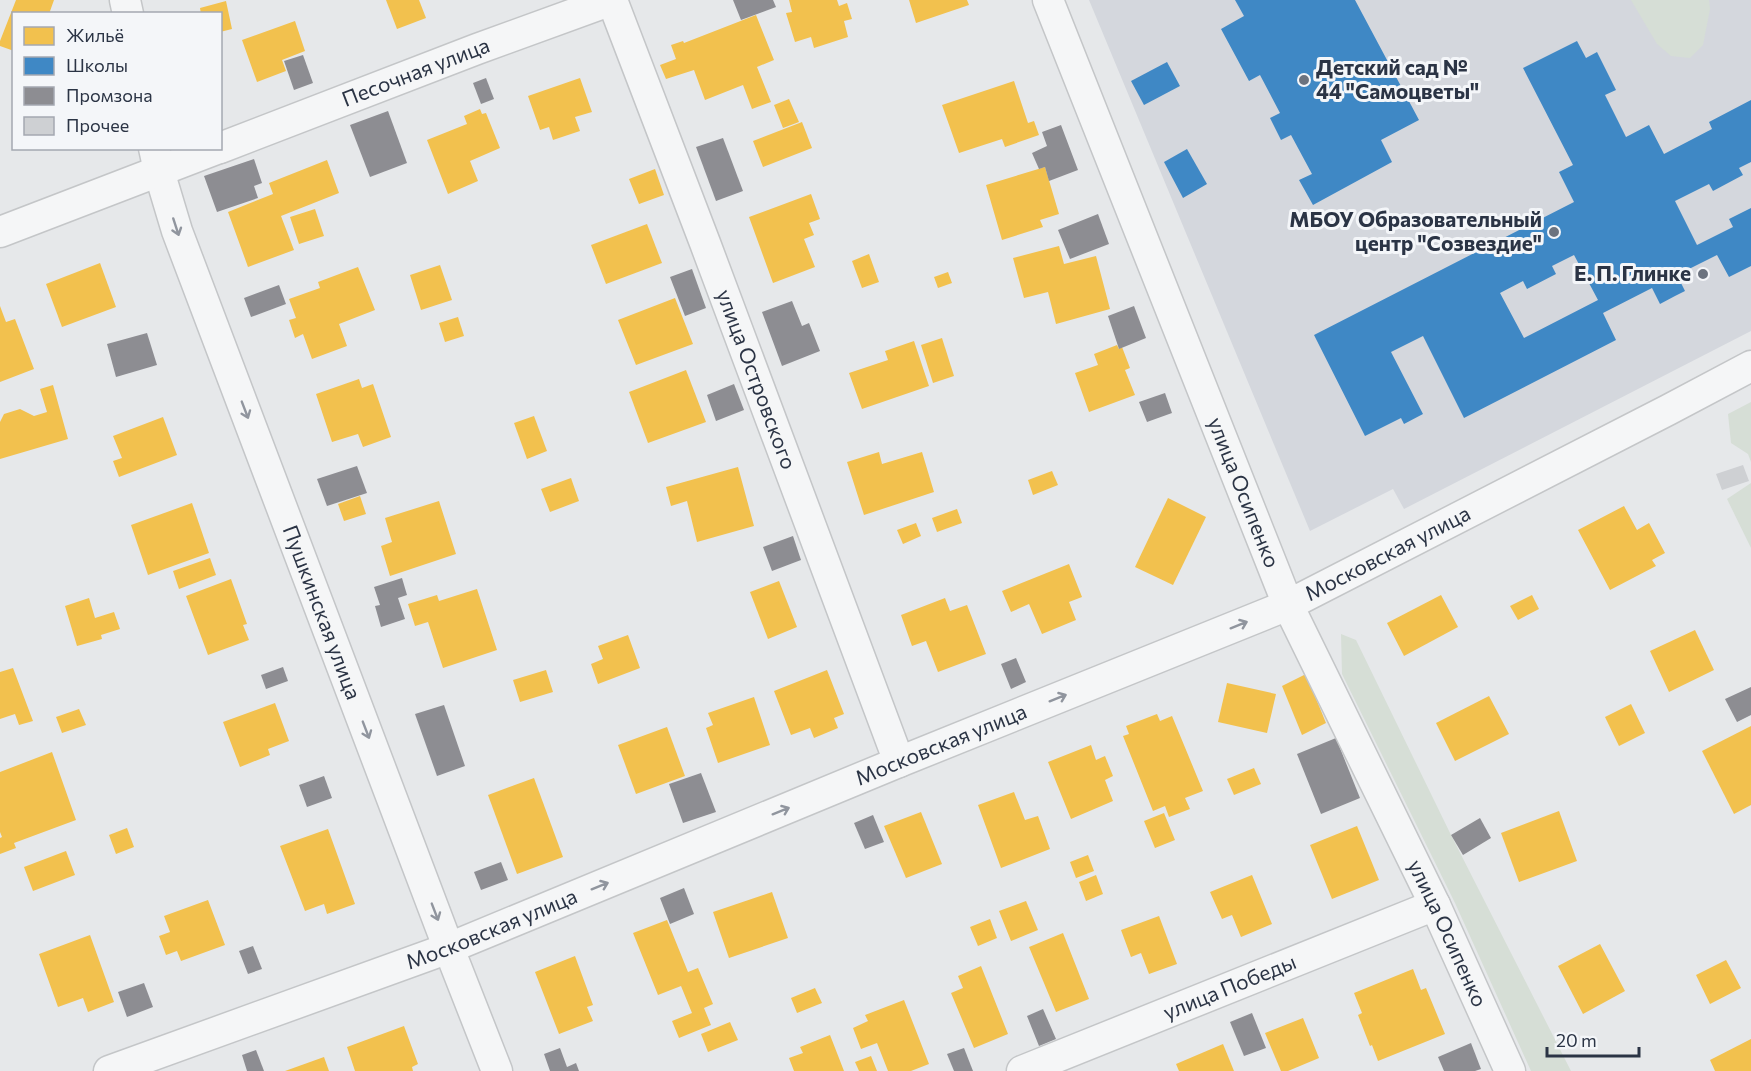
<svg xmlns="http://www.w3.org/2000/svg" width="1751" height="1071" font-family="Commissioner,sans-serif">
<style>
.built{fill:#d4d7dd}
.green{fill:#d6ded6}
.homes{fill:#f2c14e}
.schools{fill:#3f88c5;fill-rule:evenodd}
.industry{fill:#8d8d92}
.building{fill:#ced0d3}
.lines{fill:none;stroke-linecap:round;stroke-linejoin:round}
.minor-casing{stroke:#c4c6c8;stroke-width:33}
.minor{stroke:#f5f6f7;stroke-width:30}
.oneway{stroke:#90959e}
.poi-dot{fill:#6c737f;stroke:#f4f6f9;stroke-width:2}
.labels{text-anchor:middle;stroke-width:6;stroke-linejoin:round;paint-order:stroke}
.poi-label{font-size:21px;font-weight:bold;fill:#2b3445;stroke:#f4f6f9;text-anchor:end}
.street-label{font-size:21px;fill:#2b3445;stroke:#f4f6f9}
</style>
<rect width="100%" height="100%" fill="#e6e8ea"/>
<polygon class="built" points="1089,0 1751,0 1751,331 1404,509 1393,489 1310,531"/>
<g class="green">
<polygon points="1631,0 1709,0 1710,9 1703,45 1690,58 1671,56 1657,44"/>
<polygon points="1751,402 1751,462 1748,454 1731,443 1728,414"/>
<polygon points="1751,483 1751,548 1727,499"/>
<polygon points="1341,634 1356,640 1451,835 1571,1071 1531,1071 1455,903 1342,674"/>
</g>
<g class="homes">
<polygon points="16,0 54,0 49,14 14,14 14,51 0,46 0,41"/>
<polygon points="386,0 419,0 426,18 397,29"/>
<polygon points="789,0 837,0 839,6 847,3 852,19 844,21 848,37 814,48 811,37 795,42 786,13 792,12"/>
<polygon points="909,0 967,0 969,5 916,23"/>
<polygon points="226,1 232,29 220,32 220,14 201,14 200,8"/>
<polygon points="756,15 774,60 757,67 771,102 752,109 743,85 705,100 694,70 666,79 660,65 676,59 671,45 683,41 684,43"/>
<polygon points="295,21 305,51 282,60 286,71 257,82 242,40"/>
<polygon points="580,78 592,112 575,117 580,131 553,140 549,127 540,130 528,96"/>
<polygon points="1014,81 1028,123 1034,121 1039,135 1005,147 1002,139 959,153 942,105"/>
<polygon points="789,99 799,122 783,128 774,105"/>
<polygon points="480,109 482,114 486,113 500,148 470,161 478,181 448,194 427,140 467,124 464,116"/>
<polygon points="802,122 812,148 763,167 753,141"/>
<polygon points="327,160 339,193 281,216 294,250 248,267 228,212 273,194 269,183"/>
<polygon points="1045,167 1059,214 1040,220 1043,227 1002,240 986,185"/>
<polygon points="655,169 664,195 639,204 629,179"/>
<polygon points="811,194 820,219 809,223 814,235 804,239 815,267 773,283 749,217"/>
<polygon points="315,209 324,236 299,244 290,217"/>
<polygon points="647,224 662,263 606,284 591,245"/>
<polygon points="1059,246 1064,264 1096,256 1110,309 1056,324 1048,292 1024,298 1013,258"/>
<polygon points="869,254 879,282 862,288 852,261"/>
<polygon points="100,263 116,307 62,327 46,284"/>
<polygon points="440,265 452,300 421,310 410,275"/>
<polygon points="358,267 375,310 339,324 347,346 312,359 303,334 295,338 289,320 296,318 289,299 320,288 318,282"/>
<polygon points="948,272 952,283 938,288 934,277"/>
<polygon points="675,298 693,344 636,365 618,320"/>
<polygon points="0,306 6,322 15,319 34,369 0,382"/>
<polygon points="458,317 464,336 445,342 439,323"/>
<polygon points="942,338 954,376 933,383 921,345"/>
<polygon points="914,341 929,386 862,409 849,373 888,360 885,351"/>
<polygon points="1117,345 1119,349 1122,347 1130,368 1125,370 1135,395 1089,412 1075,373 1098,365 1094,354"/>
<polygon points="686,370 706,422 648,443 629,392"/>
<polygon points="359,379 362,388 373,384 391,437 363,447 358,434 332,442 316,394"/>
<polygon points="53,385 68,439 0,459 0,422 4,414 20,409 34,416 47,412 40,389"/>
<polygon points="534,416 547,451 527,459 514,423"/>
<polygon points="163,417 177,455 119,477 113,461 122,458 113,436"/>
<polygon points="879,452 882,464 922,452 934,492 864,515 847,462"/>
<polygon points="738,467 754,526 697,542 687,501 671,506 666,487"/>
<polygon points="1052,471 1058,485 1033,495 1028,480"/>
<polygon points="571,478 579,501 550,512 541,489"/>
<polygon points="360,496 366,514 344,521 338,504"/>
<polygon points="1168,498 1206,517 1173,585 1135,567"/>
<polygon points="439,501 456,554 390,576 381,546 392,542 385,518"/>
<polygon points="192,503 209,553 148,575 131,525"/>
<polygon points="1624,506 1637,530 1649,523 1665,553 1652,560 1656,566 1610,590 1578,530"/>
<polygon points="957,509 962,523 937,532 932,518"/>
<polygon points="916,523 921,536 903,544 897,530"/>
<polygon points="210,558 216,575 179,589 173,571"/>
<polygon points="1069,564 1082,597 1069,602 1076,620 1042,634 1029,604 1011,612 1002,591"/>
<polygon points="231,579 247,624 243,625 249,640 208,655 186,596"/>
<polygon points="779,581 797,627 768,639 750,592"/>
<polygon points="477,589 497,650 443,668 428,622 415,626 408,604 437,595 439,601"/>
<polygon points="1441,595 1458,627 1404,656 1387,623"/>
<polygon points="1532,595 1539,609 1518,620 1510,606"/>
<polygon points="89,598 95,618 114,612 120,629 101,635 102,639 77,646 65,606"/>
<polygon points="945,598 950,611 967,605 986,654 938,672 926,641 912,646 901,615"/>
<polygon points="1695,630 1714,670 1669,692 1650,651"/>
<polygon points="628,635 640,668 598,684 591,664 603,659 598,646"/>
<polygon points="13,668 33,721 19,725 15,714 0,719 0,672"/>
<polygon points="546,670 553,692 520,702 513,680"/>
<polygon points="827,670 844,714 834,718 838,728 814,738 810,728 791,735 774,691"/>
<polygon points="1306,674 1326,723 1302,735 1282,686"/>
<polygon points="1227,683 1276,694 1267,733 1218,722"/>
<polygon points="1489,696 1509,734 1455,761 1436,723"/>
<polygon points="754,697 770,745 718,763 706,728 713,725 708,713"/>
<polygon points="275,703 289,741 268,749 270,755 240,767 223,722"/>
<polygon points="1631,704 1645,733 1619,746 1605,717"/>
<polygon points="79,709 86,725 62,733 56,717"/>
<polygon points="1157,714 1160,721 1172,716 1203,791 1185,798 1190,809 1169,817 1165,806 1153,811 1123,736 1129,734 1126,726"/>
<polygon points="1751,726 1751,805 1734,814 1702,751"/>
<polygon points="667,727 685,776 636,794 618,745"/>
<polygon points="1091,745 1096,760 1105,756 1113,776 1105,780 1113,801 1071,819 1048,762"/>
<polygon points="52,752 76,820 14,843 16,848 0,854 0,838 2,837 0,832 0,772"/>
<polygon points="1254,768 1261,784 1234,795 1227,779"/>
<polygon points="534,778 563,857 517,874 488,795"/>
<polygon points="1014,792 1025,820 1038,816 1050,849 1001,868 978,805"/>
<polygon points="1559,811 1577,861 1519,882 1501,833"/>
<polygon points="921,812 942,864 906,878 884,826"/>
<polygon points="1164,813 1175,840 1155,848 1144,821"/>
<polygon points="1357,826 1379,880 1332,899 1310,845"/>
<polygon points="127,828 134,847 116,854 109,835"/>
<polygon points="328,829 355,904 327,914 324,904 305,911 280,846"/>
<polygon points="66,851 75,875 33,891 24,867"/>
<polygon points="1088,855 1094,871 1076,878 1070,862"/>
<polygon points="1096,875 1103,894 1086,901 1079,882"/>
<polygon points="1252,875 1272,924 1241,937 1232,915 1222,919 1210,892"/>
<polygon points="772,892 788,938 729,958 713,912"/>
<polygon points="208,900 225,945 181,961 177,951 166,955 159,936 170,932 164,916"/>
<polygon points="1026,901 1038,930 1011,941 999,911"/>
<polygon points="1159,916 1177,964 1149,974 1141,953 1131,957 1121,930"/>
<polygon points="990,919 997,938 978,946 970,927"/>
<polygon points="667,920 688,972 698,968 713,1004 704,1008 711,1025 679,1038 672,1021 692,1013 681,986 658,995 633,933"/>
<polygon points="1063,933 1089,999 1056,1012 1029,947"/>
<polygon points="90,935 114,1002 88,1012 83,998 58,1007 39,954"/>
<polygon points="1600,944 1625,991 1583,1014 1558,966"/>
<polygon points="575,956 593,1005 587,1007 593,1021 559,1034 535,972"/>
<polygon points="1726,960 1741,988 1710,1004 1696,975"/>
<polygon points="981,966 1008,1034 974,1048 951,993 963,988 958,976"/>
<polygon points="1413,969 1421,990 1426,988 1445,1034 1378,1061 1372,1045 1370,1046 1358,1015 1362,1013 1354,993"/>
<polygon points="815,988 822,1003 797,1013 791,998"/>
<polygon points="904,1000 929,1064 911,1071 888,1071 877,1043 861,1049 853,1028 868,1021 865,1015"/>
<polygon points="1303,1018 1319,1058 1288,1071 1281,1071 1265,1033"/>
<polygon points="730,1022 738,1040 708,1052 701,1034"/>
<polygon points="404,1026 418,1064 412,1067 413,1071 355,1071 347,1047"/>
<polygon points="830,1035 844,1071 794,1071 789,1058 803,1053 800,1047"/>
<polygon points="1751,1039 1751,1071 1715,1071 1710,1060"/>
<polygon points="1223,1044 1234,1071 1179,1071 1176,1064"/>
<polygon points="871,1056 877,1071 859,1071 855,1062"/>
<polygon points="324,1057 329,1071 285,1071"/>
</g>
<g class="schools">
<polygon points="1235,0 1355,0 1419,120 1381,140 1392,162 1313,205 1299,180 1312,174 1291,135 1281,140 1270,118 1280,113 1260,75 1249,81 1221,29 1244,16"/>
<path d="M 1577,41 L 1586,58 L 1597,52 L 1616,90 L 1605,95 L 1626,137 L 1649,125 L 1664,154 L 1712,129 L 1709,122 L 1751,100 L 1751,162 L 1739,168 L 1743,175 L 1713,191 L 1709,184 L 1675,201 L 1697,245 L 1733,227 L 1729,219 L 1751,208 L 1751,266 L 1729,277 L 1717,255 L 1677,275 L 1685,291 L 1675,296 L 1660,304 L 1652,288 L 1603,313 L 1616,340 L 1464,418 L 1423,336 L 1391,352 L 1423,414 L 1404,424 L 1401,418 L 1365,436 L 1314,335 L 1574,202 L 1559,172 L 1573,165 L 1523,68 ZM 1574,255 L 1598,300 L 1524,338 L 1500,293 L 1523,281 L 1527,289 L 1556,274 L 1552,266 Z"/>
<polygon points="1167,62 1180,86 1144,105 1131,81"/>
<polygon points="1187,149 1207,184 1183,198 1164,162"/>
</g>
<g class="industry">
<polygon points="733,0 773,0 776,7 741,20"/>
<polygon points="303,55 313,83 294,90 284,61"/>
<polygon points="486,78 494,99 481,104 473,83"/>
<polygon points="388,111 407,163 370,177 350,125"/>
<polygon points="1061,125 1078,170 1049,181 1045,167 1039,169 1032,153 1047,146 1042,132"/>
<polygon points="723,138 743,191 716,201 696,147"/>
<polygon points="254,159 262,183 254,186 258,198 217,212 204,176"/>
<polygon points="1098,214 1109,244 1070,259 1058,230"/>
<polygon points="692,269 706,308 685,316 670,277"/>
<polygon points="279,285 286,304 251,317 244,298"/>
<polygon points="792,301 802,326 809,323 820,351 782,366 762,312"/>
<polygon points="1134,306 1146,338 1119,349 1108,316"/>
<polygon points="147,333 157,365 116,377 107,344"/>
<polygon points="734,384 744,410 716,421 707,395"/>
<polygon points="1165,393 1172,413 1147,422 1139,402"/>
<polygon points="357,466 367,493 327,506 317,479"/>
<polygon points="793,536 801,560 772,571 763,547"/>
<polygon points="402,578 407,595 398,598 405,619 381,627 375,606 380,605 374,587"/>
<polygon points="1016,658 1026,682 1011,689 1001,664"/>
<polygon points="283,667 288,681 266,689 261,675"/>
<polygon points="1751,687 1751,715 1737,722 1725,699"/>
<polygon points="444,705 465,766 437,776 415,714"/>
<polygon points="1336,738 1360,798 1321,814 1297,754"/>
<polygon points="701,773 716,812 683,823 669,784"/>
<polygon points="324,776 332,798 307,807 299,785"/>
<polygon points="873,815 884,842 865,849 854,823"/>
<polygon points="1480,818 1491,838 1463,855 1451,835"/>
<polygon points="501,862 508,880 481,890 474,872"/>
<polygon points="684,888 694,914 670,924 660,898"/>
<polygon points="253,946 262,969 248,974 239,951"/>
<polygon points="144,983 153,1007 127,1017 118,992"/>
<polygon points="1043,1009 1056,1039 1039,1046 1027,1016"/>
<polygon points="1252,1013 1266,1048 1244,1056 1230,1022"/>
<polygon points="1471,1043 1481,1069 1475,1071 1444,1071 1438,1057"/>
<polygon points="560,1048 567,1067 576,1063 579,1071 550,1071 544,1054"/>
<polygon points="964,1048 973,1071 954,1071 947,1054"/>
<polygon points="256,1050 264,1071 247,1071 242,1055"/>
</g>
<polygon class="building" points="1743,465 1749,481 1722,490 1716,474"/>
<g class="lines">
<defs>
<g id="minor">
<polyline points="125,0 128,14"/>
<path id="s1" d="M 612,0 L 705,243 L 899,762"/>
<path id="s2" d="M 1048,0 L 1288,605 L 1435,905 L 1510,1071"/>
<path id="s3" d="M 154,148 L 159,171 L 177,231 L 444,936 L 497,1071"/>
<path id="s4" d="M 220,148 L 477,49 L 612,0"/>
<polyline points="0,232 219,148"/>
<path id="s5" d="M 109,1071 L 449,948 L 899,762 L 1288,605 L 1668,410 L 1751,366"/>
<path id="s6" d="M 1022,1071 L 1435,905"/>
</g>
</defs>
<use href="#minor" class="minor-casing"/>
<use href="#minor" class="minor"/>
</g>
<defs><path id="oneway-shaft" d="M-6 0H5M1.5-3L5.5 0L1.5 3" fill="none" stroke-width="1.6" stroke-linecap="round" stroke-linejoin="round" transform="scale(1.5)"/></defs>
<g class="oneway">
<use href="#oneway-shaft" transform="translate(176 227) rotate(72)"/>
<use href="#oneway-shaft" transform="translate(245 410) rotate(69)"/>
<use href="#oneway-shaft" transform="translate(1239 625) rotate(-22)"/>
<use href="#oneway-shaft" transform="translate(1058 698) rotate(-22)"/>
<use href="#oneway-shaft" transform="translate(366 730) rotate(69)"/>
<use href="#oneway-shaft" transform="translate(781 811) rotate(-22)"/>
<use href="#oneway-shaft" transform="translate(600 886) rotate(-22)"/>
<use href="#oneway-shaft" transform="translate(435 912) rotate(69)"/>
</g>
<g class="poi-dot">
<circle cx="1304" cy="80" r="6"/>
<circle cx="1554" cy="232" r="6"/>
<circle cx="1703" cy="274" r="6"/>
</g>
<g class="labels">
<g class="poi-label">
<text x="1316" y="75" text-anchor="start">Детский сад №<tspan x="1316" dy="24">44 "Самоцветы"</tspan></text>
<text x="1542" y="227">МБОУ Образовательный<tspan x="1542" dy="24">центр "Созвездие"</tspan></text>
<text x="1691" y="281">Е. П. Глинке</text>
</g>
<g class="street-label">
<text dy="7" stroke="none"><textPath href="#s4" startOffset="210">Песочная улица</textPath></text>
<text dy="7" stroke="none"><textPath href="#s1" startOffset="406">улица Островского</textPath></text>
<text dy="7" stroke="none"><textPath href="#s2" startOffset="530">улица Осипенко</textPath></text>
<text dy="7" stroke="none"><textPath href="#s5" startOffset="1380">Московская улица</textPath></text>
<text dy="7" stroke="none"><textPath href="#s3" startOffset="494">Пушкинская улица</textPath></text>
<text dy="7" stroke="none"><textPath href="#s5" startOffset="894">Московская улица</textPath></text>
<text dy="7" stroke="none"><textPath href="#s5" startOffset="408">Московская улица</textPath></text>
<text dy="7" stroke="none"><textPath href="#s2" startOffset="1016">улица Осипенко</textPath></text>
<text dy="7" stroke="none"><textPath href="#s6" startOffset="224">улица Победы</textPath></text>
</g>
</g>
<rect x="12" y="12" width="210" height="138" fill="#f4f6f9" stroke="#a4a8b1" stroke-width="1.5"/>
<rect x="24" y="27" width="30" height="18" fill="#f2c14e" stroke="#a4a8b1" stroke-width="1.5"/>
<text x="66" y="42" font-size="18" fill="#2b3445">Жильё</text>
<rect x="24" y="57" width="30" height="18" fill="#3f88c5" stroke="#a4a8b1" stroke-width="1.5"/>
<text x="66" y="72" font-size="18" fill="#2b3445">Школы</text>
<rect x="24" y="87" width="30" height="18" fill="#8d8d92" stroke="#a4a8b1" stroke-width="1.5"/>
<text x="66" y="102" font-size="18" fill="#2b3445">Промзона</text>
<rect x="24" y="117" width="30" height="18" fill="#ced0d3" stroke="#a4a8b1" stroke-width="1.5"/>
<text x="66" y="132" font-size="18" fill="#2b3445">Прочее</text>
<path d="M1547 1047v9h92v-9" fill="none" stroke="#2b3445" stroke-width="3"/>
<text x="1556" y="1047" font-size="18" fill="#2b3445" stroke="#f4f6f9" stroke-width="4.5" paint-order="stroke">20 m</text>
</svg>
